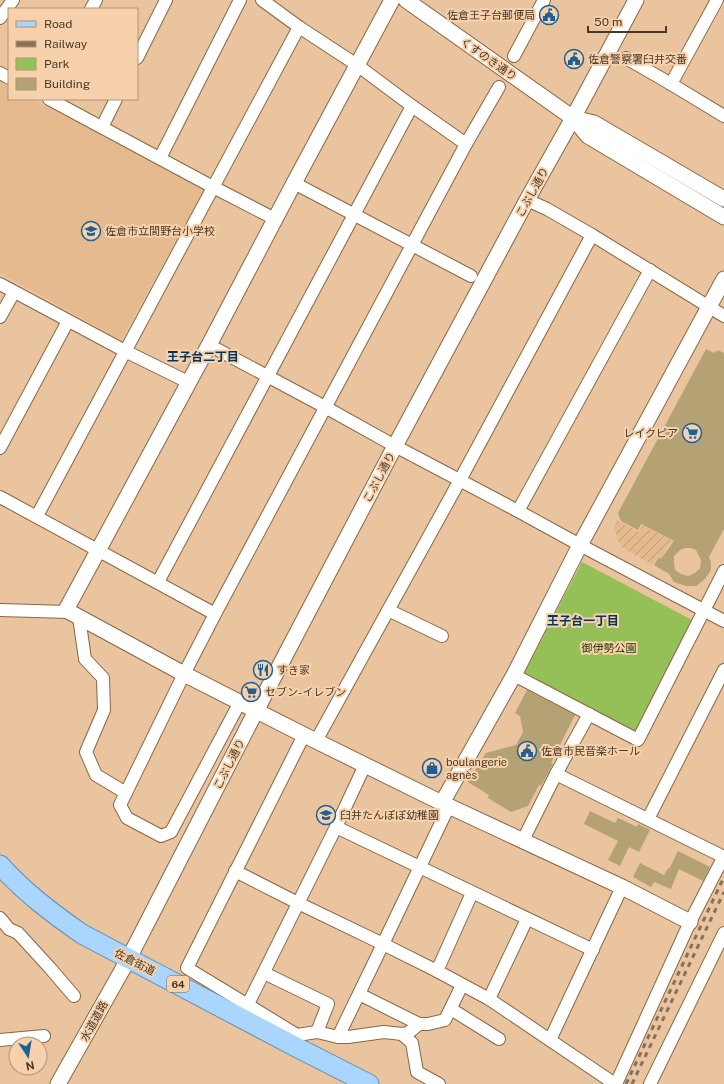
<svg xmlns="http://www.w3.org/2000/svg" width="724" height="1084" font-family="'Public Sans','Noto Sans JP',sans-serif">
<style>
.built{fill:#e4ba8e}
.industrial{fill:url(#industrial-furrows)}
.green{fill:#95bf57}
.building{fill:#b5a274;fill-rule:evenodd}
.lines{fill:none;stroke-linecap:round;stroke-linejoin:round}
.minor-casing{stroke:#876744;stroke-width:14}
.tertiary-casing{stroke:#876744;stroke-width:17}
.primary-casing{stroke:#638db4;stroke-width:21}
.minor{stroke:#fff;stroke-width:12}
.tertiary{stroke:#fff;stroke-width:15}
.primary{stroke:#aad6fe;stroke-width:19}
.rail{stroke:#897159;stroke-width:3;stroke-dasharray:5 5;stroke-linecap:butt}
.labels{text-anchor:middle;stroke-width:4;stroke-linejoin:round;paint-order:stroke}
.shield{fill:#f6d1ab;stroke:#7c6751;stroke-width:1}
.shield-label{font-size:10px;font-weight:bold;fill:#48392a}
.poi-label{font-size:11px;fill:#48392a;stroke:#f6d1ab;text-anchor:start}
.street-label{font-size:11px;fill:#48392a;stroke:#f6d1ab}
.park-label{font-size:11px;fill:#263808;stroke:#f6d1ab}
.neighbourhood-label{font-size:12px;font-weight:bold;fill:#053458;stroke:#f6d1ab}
</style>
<defs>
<pattern id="industrial-furrows" width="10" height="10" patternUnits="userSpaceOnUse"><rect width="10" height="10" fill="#e4ba8e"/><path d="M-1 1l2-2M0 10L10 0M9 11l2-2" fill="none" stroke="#bb9874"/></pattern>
</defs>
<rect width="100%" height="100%" fill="#e9c49e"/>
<polygon class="built" points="0,83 9,87 9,99 32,99 205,189 121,340 0,273"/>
<polygon class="industrial" points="617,520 639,532 643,526 674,542 669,544 664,554 664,559 658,556 652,565 623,548 618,540 614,528"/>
<polygon class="green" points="582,562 694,621 639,729 631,731 523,675"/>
<g class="building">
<path d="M 706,349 L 714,353 L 715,351 L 717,352 L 718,350 L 724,353 L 724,529 L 709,557 L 711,562 L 711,570 L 705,579 L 696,586 L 686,586 L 674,582 L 669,574 L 654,565 L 659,557 L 661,559 L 674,541 L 641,524 L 638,530 L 621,521 L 618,513 ZM 685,548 L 691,548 L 696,550 L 701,560 L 700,568 L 695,573 L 688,576 L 681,574 L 675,570 L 674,563 L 674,556 L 680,550 Z"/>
<polygon points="527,690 575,715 551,763 553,764 541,786 539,785 528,806 511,812 488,798 489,795 468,782 486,753 516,745 523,732 520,716 515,713"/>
<polygon points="590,811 615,823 618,818 637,827 638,824 650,830 639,852 629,847 620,866 608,860 618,841 584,824"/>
<polygon points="678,851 710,867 703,881 679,869 671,889 654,882 651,887 633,877 640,863 664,875 668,868 669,869"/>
</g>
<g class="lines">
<defs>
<g id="minor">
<polyline points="262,0 299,27 357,65 412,106 466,144"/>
<polyline points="91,9 96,0"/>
<polyline points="0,18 13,0"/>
<polyline points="514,56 544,0"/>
<polyline points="137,58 166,0"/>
<polyline points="626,58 671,84 724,116"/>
<polyline points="0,73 9,78"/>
<polyline points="671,84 717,0"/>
<polyline points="49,99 213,187 275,219"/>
<polyline points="102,127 116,99"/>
<polyline points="160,158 240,0"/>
<polyline points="294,183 471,276"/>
<polyline points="527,200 547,209 592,235 724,316"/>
<polyline points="0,284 125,351 188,382"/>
<polyline points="0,317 14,292"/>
<polyline points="209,345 325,407 395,446 518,511 580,545 724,621"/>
<polyline points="0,448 68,321"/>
<polyline points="0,497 215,614"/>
<polyline points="518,511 650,270"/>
<polyline points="37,516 299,27"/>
<polyline points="158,582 412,106"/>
<polyline points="0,610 69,612"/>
<polyline points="388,610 442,636"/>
<polyline points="79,617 85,659 103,678 104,710 86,752 96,775 126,793"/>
<polyline points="514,675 638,740 724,571"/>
<polyline points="240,702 171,832 161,836 127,818 120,805 184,674 215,614 466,144 499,87"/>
<polyline points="304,735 187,968 297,1035 317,1032 338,1037 348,1037 384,1032 402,1034 408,1033 419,1024"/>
<polyline points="316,741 460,480 592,235"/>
<polyline points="556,774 724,857"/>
<polyline points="648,819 724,670"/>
<polyline points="336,827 593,950"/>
<polyline points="523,840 556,774 589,714"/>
<polyline points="235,871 298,903 383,944 437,971 489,999 615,1084"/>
<polyline points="0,918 9,929 18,933 50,968 74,996"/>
<polyline points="437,971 472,893"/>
<polyline points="264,973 328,1004 317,1032"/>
<polyline points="359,994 419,1024 428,1024 445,1020 462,985"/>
<polyline points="489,999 527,919"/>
<polyline points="248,1004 336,827 365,765"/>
<polyline points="451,1009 499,1039"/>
<polyline points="402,1034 412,1043 417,1072 439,1084"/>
<polyline points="338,1037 383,944 449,806"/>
<polyline points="0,1040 44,1036"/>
<polyline points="550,1040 622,887"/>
<polyline points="616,1084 690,922 724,856"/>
<polyline points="650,1084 724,933"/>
</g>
<g id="tertiary">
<polyline points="392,0 294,183 209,345 66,610 184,674 304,735 442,803 622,887 690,922"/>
<polyline points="406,0 573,118 588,136 724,217"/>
<polyline points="573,118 594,123 724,199"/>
<polyline points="442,803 514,675 580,545 724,279"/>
<polyline points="58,1084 129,958 256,711 395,446 527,200 573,118 636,0"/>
</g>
<path id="primary" d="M 0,865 C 24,892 52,913 82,934 L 298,1048 L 369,1084"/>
</defs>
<use href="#minor" class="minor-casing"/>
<use href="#tertiary" class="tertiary-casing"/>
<use href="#primary" class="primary-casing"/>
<use href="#minor" class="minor"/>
<use href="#tertiary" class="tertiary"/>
<use href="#primary" class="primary"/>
<g class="rail">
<polyline points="626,1084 724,877"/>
<polyline points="632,1084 724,892"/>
</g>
</g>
<defs>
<symbol id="civic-ring" viewBox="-11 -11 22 22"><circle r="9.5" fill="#f6d1ab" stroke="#1e5f95" stroke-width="1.5"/><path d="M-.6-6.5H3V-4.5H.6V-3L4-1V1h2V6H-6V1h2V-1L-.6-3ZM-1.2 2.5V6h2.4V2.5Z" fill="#1e5f95"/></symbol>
<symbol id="school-ring" viewBox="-11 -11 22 22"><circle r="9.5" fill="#f6d1ab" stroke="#1e5f95" stroke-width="1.5"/><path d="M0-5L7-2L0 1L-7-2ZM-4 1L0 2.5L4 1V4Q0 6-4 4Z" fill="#1e5f95"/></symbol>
<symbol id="supermarket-ring" viewBox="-11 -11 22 22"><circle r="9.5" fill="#f6d1ab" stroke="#1e5f95" stroke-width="1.5"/><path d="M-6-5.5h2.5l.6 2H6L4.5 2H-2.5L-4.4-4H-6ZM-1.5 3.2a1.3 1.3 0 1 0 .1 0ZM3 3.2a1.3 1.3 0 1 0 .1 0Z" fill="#1e5f95"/></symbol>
<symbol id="restaurant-ring" viewBox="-11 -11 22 22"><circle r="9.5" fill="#f6d1ab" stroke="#1e5f95" stroke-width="1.5"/><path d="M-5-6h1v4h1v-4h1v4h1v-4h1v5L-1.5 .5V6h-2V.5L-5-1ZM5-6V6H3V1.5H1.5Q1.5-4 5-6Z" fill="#1e5f95"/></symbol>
<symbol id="shop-ring" viewBox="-11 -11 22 22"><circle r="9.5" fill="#f6d1ab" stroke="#1e5f95" stroke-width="1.5"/><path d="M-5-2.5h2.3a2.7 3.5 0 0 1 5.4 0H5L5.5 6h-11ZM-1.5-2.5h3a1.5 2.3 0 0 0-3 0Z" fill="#1e5f95"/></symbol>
</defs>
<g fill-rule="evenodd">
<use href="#civic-ring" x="538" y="4" width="22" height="22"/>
<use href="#civic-ring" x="563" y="48" width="22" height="22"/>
<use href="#school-ring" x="80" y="220" width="22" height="22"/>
<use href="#supermarket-ring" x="681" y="422" width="22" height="22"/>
<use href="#restaurant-ring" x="252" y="659" width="22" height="22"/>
<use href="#supermarket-ring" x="240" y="681" width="22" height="22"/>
<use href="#civic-ring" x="516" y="740" width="22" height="22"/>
<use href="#shop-ring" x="421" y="757" width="22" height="22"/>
<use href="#school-ring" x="315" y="804" width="22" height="22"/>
</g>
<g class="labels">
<rect class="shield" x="167" y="976" width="22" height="16" rx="3"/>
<g class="shield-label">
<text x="178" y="988">64</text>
</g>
<g class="poi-label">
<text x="535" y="19" text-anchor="end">佐倉王子台郵便局</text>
<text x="588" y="63">佐倉警察署臼井交番</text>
<text x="105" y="235">佐倉市立間野台小学校</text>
<text x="678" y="437" text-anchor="end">レイクピア</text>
<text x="277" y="674">すき家</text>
<text x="265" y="696">セブン-イレブン</text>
<text x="541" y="755">佐倉市民音楽ホール</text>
<text x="446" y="766">boulangerie<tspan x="446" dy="13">agnès</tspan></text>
<text x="340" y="819">臼井たんぽぽ幼稚園</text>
</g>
<g class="street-label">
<text transform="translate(489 59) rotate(35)" y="4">くすのき通り</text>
<text transform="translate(532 192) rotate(-61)" y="4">こぶし通り</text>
<text transform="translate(379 477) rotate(-62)" y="4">こぶし通り</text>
<text transform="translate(229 764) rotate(-63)" y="4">こぶし通り</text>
<text transform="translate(135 962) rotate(27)" y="4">佐倉街道</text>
<text transform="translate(94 1021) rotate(-61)" y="4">水道道路</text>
</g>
<g class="park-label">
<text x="609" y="652">御伊勢公園</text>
</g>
<g class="neighbourhood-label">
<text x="203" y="361">王子台二丁目</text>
<text x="583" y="625">王子台一丁目</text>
</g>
</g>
<rect x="8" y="8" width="130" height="92" fill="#f6d1ab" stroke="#b09477"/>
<rect x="16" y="21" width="20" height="6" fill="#aad6fe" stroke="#b09477"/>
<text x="44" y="28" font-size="12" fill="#48392a">Road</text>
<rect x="16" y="41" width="20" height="6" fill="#897159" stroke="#b09477"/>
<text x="44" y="48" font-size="12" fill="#48392a">Railway</text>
<rect x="16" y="58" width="20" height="12" fill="#95bf57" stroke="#b09477"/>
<text x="44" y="68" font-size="12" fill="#48392a">Park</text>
<rect x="16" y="78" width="20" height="12" fill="#b5a274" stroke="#b09477"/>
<text x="44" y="88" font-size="12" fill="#48392a">Building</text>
<g transform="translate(28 1056) rotate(168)"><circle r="19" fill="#f6d1ab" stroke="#b09477"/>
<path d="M0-3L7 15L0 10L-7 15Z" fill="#1e5f95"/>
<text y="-6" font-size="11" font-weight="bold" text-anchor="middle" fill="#48392a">N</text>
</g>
<path d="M588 26v6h78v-6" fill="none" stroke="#48392a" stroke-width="2"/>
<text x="594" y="26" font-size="12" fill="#48392a" stroke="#f6d1ab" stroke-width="3" paint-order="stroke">50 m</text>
</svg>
